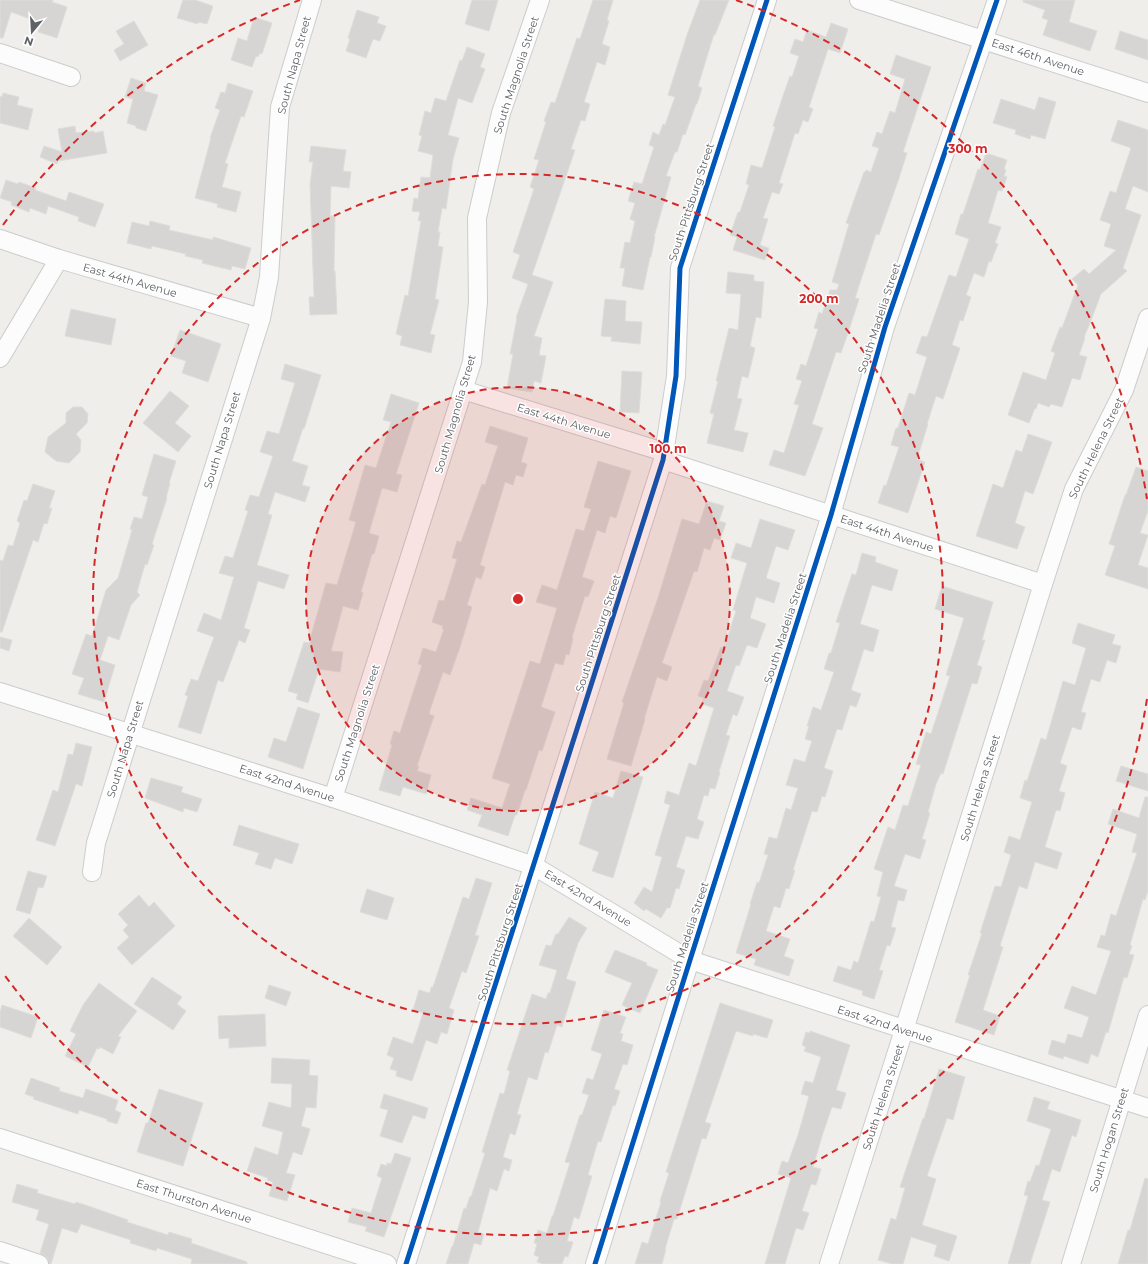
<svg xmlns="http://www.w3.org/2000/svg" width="1148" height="1264" font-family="Montserrat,sans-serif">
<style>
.building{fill:#d6d5d3;stroke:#deddd9}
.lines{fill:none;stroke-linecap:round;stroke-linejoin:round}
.minor-casing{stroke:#cbcccc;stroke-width:20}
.minor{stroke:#fdfcfc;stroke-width:18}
.cycleway-casing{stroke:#fff;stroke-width:8}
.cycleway{stroke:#0057b8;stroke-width:5}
.ring{fill:none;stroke:#d62828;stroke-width:2;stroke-dasharray:7 5}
.labels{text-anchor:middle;stroke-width:3;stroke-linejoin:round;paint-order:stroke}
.street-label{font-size:11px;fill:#5f6368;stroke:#fff}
.centre{fill:#d62828;stroke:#fff;stroke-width:2}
.ring-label{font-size:12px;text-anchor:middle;font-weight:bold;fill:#d62828;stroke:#fff;stroke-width:3;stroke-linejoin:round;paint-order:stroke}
</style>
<rect width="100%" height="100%" fill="#efeeea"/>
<g class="building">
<polygon points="0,0 53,0 52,2 67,7 57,38 38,32 42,23 11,12 3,38 0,38"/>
<polygon points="183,0 195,0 213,6 207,24 198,22 198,24 177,18"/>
<polygon points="472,0 498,0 489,31 465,24"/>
<polygon points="593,0 613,0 607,20 609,21 602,44 610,47 605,65 597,62 584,102 590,104 585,121 581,120 571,149 575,150 532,275 553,282 534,336 542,338 539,355 546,356 541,383 534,381 532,392 507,388 513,354 510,354 517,318 516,318 528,284 512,278 520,255 513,252 534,189 530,187 539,160 534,159 546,122 544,121 551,102 555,103 577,38 580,39"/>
<polygon points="700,0 729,0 715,35 714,34 698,86 702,88 697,104 696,104 685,135 683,134 677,152 675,152 666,176 671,177 654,237 655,237 651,257 650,257 643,290 622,286 625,268 620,268 625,242 630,243 635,221 630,219 635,203 628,201 634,182 642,184 654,147 649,145 653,132 659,135 663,124 665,125 675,97 668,95 688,32"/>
<polygon points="1023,0 1075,0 1069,22 1097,31 1090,51 1043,35 1048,20 1042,18 1045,10 1023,2"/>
<polygon points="357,10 379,17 377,23 386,26 380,41 373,39 366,58 346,51 350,39 348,38"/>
<polygon points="254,17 272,23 262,54 260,53 258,57 256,56 252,67 231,60 238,38 247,41"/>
<polygon points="134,21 148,45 120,61 114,50 124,44 116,31"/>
<polygon points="831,23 848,29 840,53 828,49 809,107 813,109 808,122 803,120 798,134 795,133 779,183 783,184 779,194 772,192 763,218 768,219 760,245 769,248 765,260 733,250 737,237 730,235 738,212 740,212 749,185 746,184 751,165 762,168 775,127 773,126 784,93 790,76 792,77 799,56 790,53 795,39 803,42 807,30 826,37"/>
<polygon points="1120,31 1148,40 1148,60 1115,49"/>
<polygon points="467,47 485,54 480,67 485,69 472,103 458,98 448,135 459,138 453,159 446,209 442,208 438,232 440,232 438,246 443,247 435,299 439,300 430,334 435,335 431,353 400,345 402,336 396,334 405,295 408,296 421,221 418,221 420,212 412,211 414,198 418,199 421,177 430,178 433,155 418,151 422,136 419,135 425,111 431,113 435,98 446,101 460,60 462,61"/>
<polygon points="896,55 931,67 903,152 907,153 898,181 879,235 876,234 855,298 859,299 848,333 841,353 836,352 812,424 823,428 805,476 769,465 774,450 784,453 799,405 794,404 802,381 796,379 801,364 806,366 818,329 814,328 819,312 822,314 830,290 837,290 839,284 832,282 849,224 846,223 864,172 865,172 866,170 871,172 879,148 872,146 877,132 882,134 890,111 895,113 905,79 890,74"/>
<polygon points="131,78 146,83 144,91 158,95 146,131 136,128 136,126 127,123 133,99 125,97"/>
<polygon points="228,83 253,91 244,117 241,116 225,163 228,164 222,187 241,192 236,212 217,207 218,204 195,198 211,138 210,138 220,110 215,108 221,92 225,93"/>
<polygon points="3,93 19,97 17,105 33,109 28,130 0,123 0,96 2,97"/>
<polygon points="1039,97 1056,102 1045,139 1031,135 1030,139 1015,134 1016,130 993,123 1001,99 1035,110"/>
<polygon points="1118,120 1148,130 1148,192 1133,186 1125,209 1141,215 1123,268 1127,271 1101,294 1090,323 1084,337 1085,338 1079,355 1087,357 1080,380 1072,378 1062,407 1051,404 1049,407 1038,403 1036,409 1035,408 1029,423 1008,415 1023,372 1046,380 1055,353 1051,351 1060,327 1062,328 1078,285 1072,279 1084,269 1089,274 1116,250 1104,246 1111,224 1100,220 1110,191 1116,193 1131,148 1111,141"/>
<polygon points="75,126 76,133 94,131 94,133 103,131 107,153 58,161 57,164 40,157 44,146 62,152 58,129"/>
<polygon points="311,146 346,150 343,171 351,172 349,188 331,186 330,216 335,216 334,271 335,271 337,314 310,315 309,297 314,297 310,184 313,162 309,162"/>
<polygon points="986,153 1007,160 1004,169 1006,170 1004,176 1007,177 1002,191 998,190 988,223 1001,227 995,243 998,244 991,262 989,261 984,277 974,273 966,295 971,297 963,321 960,320 952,345 960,348 943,399 936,396 927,424 928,424 917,459 925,462 908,513 878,503 884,485 886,486 899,447 891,445 896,428 898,428 909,393 915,395 927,357 916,353 922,336 927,337 949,275 956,277 969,239 955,234 961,214 963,214 978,169 980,170"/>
<polygon points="6,180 18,184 19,182 36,188 35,190 66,201 69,192 104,204 95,227 78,221 79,217 48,206 46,214 30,208 29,212 11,205 12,202 0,198"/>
<polygon points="150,221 170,226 169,230 213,240 213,237 251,248 245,269 232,266 231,270 202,263 203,260 185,256 186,254 152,246 151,249 127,243 132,222 149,226"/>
<polygon points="728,272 754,275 754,281 764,282 761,318 756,317 750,346 755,348 748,378 742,376 737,398 742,399 734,430 748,433 743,452 707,443 714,414 710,413 718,381 716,381 729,328 738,330 741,294 726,293"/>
<polygon points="605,299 626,301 625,321 642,322 640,344 611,341 612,337 601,336"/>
<polygon points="71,309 116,319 111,345 65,336"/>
<polygon points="180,330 221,344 208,382 182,373 186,361 171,356"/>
<polygon points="285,364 321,375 304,429 303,428 292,461 308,466 302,485 310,487 305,502 275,492 268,514 272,515 257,565 289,575 284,589 258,581 244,628 250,630 245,643 239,640 223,682 218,680 201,734 178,727 188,696 185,695 191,679 198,681 214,637 197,631 204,613 221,620 234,577 219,573 225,556 233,558 248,511 245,510 250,495 259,497 273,456 260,452 267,431 279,434 295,383 281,379"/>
<polygon points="622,371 642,372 639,413 620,412"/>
<polygon points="170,391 189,406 175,423 191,436 178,452 143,423"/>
<polygon points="391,394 419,403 396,474 402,475 397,492 382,488 369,533 379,536 374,554 372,554 361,592 363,593 358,610 343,606 331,651 343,652 340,672 319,669 308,703 296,699 298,694 288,691 304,642 309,643 326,583 337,585 356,522 349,520 365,465 376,468 391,422 383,420"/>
<polygon points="73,407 82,407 88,414 87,423 76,434 81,440 80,452 69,463 56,461 45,452 48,437 66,423 66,413"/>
<polygon points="490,426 528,438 521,462 527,464 523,477 516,475 513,485 505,482 480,565 485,567 481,579 476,577 467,605 472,607 460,647 450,675 443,672 430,710 429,714 434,716 417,766 419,766 417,771 431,775 426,794 403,787 400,796 379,790 392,745 390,744 394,731 400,733 422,665 418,664 423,648 436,652 444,629 442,629 443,626 432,622 439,600 444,601 457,559 452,558 457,541 461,542 482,484 485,485 498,446 485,442"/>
<polygon points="1028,434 1052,442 1033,494 1025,491 1015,523 1025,527 1017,549 976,536 993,484 1003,488 1016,450 1022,452"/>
<polygon points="154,454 176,461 169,483 170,483 166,498 167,498 152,544 154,545 147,565 145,564 137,592 140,595 131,605 119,640 108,636 100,660 115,665 104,702 78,694 84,678 72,674 86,634 92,636 106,590 118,578 132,530 130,529 134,517 142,519 148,497 142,495"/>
<polygon points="598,461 631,471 616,518 610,516 605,533 597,530 582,577 594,581 588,597 585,596 572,637 573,638 569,655 566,654 563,665 555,663 541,707 555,712 542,751 539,750 526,790 525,790 517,815 515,815 508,836 478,826 482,815 467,810 471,798 502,808 510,784 492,778 530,661 540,664 557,608 536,602 542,585 557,590 576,529 584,531 591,509 584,507"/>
<polygon points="1136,467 1148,471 1148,511 1140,533 1148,535 1138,565 1148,568 1148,589 1105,575 1115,546 1109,544 1125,495 1126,495"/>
<polygon points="33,484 55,491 49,508 52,508 47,524 44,523 38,542 33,540 2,632 0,632 0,560 3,561 8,545 13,546 20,523 17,521 24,500 27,501"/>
<polygon points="707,501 724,506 719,521 726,523 720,540 714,538 710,550 704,548 697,572 694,571 662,663 672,667 667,681 657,677 644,719 645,719 631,766 607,759 624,703 622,702 658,598 682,519 699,524"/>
<polygon points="760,519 795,530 788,550 776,546 766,578 780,583 774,603 756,597 750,618 766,624 757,648 747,645 739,666 736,665 727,691 744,697 737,716 733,714 726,735 730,736 719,772 720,773 715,789 710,788 708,796 704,795 697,819 704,822 698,839 686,836 676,867 685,870 679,889 676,888 670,908 667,908 661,918 646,909 644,911 634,903 644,887 652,892 662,857 655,855 670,805 664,803 667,791 679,795 689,763 696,766 714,708 702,704 704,698 698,696 704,680 708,681 721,647 724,648 736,611 733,610 747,563 731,558 736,543 751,548"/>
<polygon points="862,553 876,557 875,562 898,570 892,591 872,585 860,624 879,630 873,652 864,649 851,690 861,694 856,707 850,705 842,730 837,729 824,768 833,771 825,797 822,796 817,812 812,811 793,870 795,870 789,889 786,888 780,908 774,906 766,931 790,939 784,956 794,960 789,976 754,965 756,959 736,953 751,904 750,904 757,882 759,883 768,855 764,854 769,837 777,839 786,808 791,810 798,788 786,785 794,759 805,762 812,741 805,739 809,726 807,726 813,707 821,710 834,672 824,669 829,653 831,653 840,623 836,622 852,574 856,575"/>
<polygon points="942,586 993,602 982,640 985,640 977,665 982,667 977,684 972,683 943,774 941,773 936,784 928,812 930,813 922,839 926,840 920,859 905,854 894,886 907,890 904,901 898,900 891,927 896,928 890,946 887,945 879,970 883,971 874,999 862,995 863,991 833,981 838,966 851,970 854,961 858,963 871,921 874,922 881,897 877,896 883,872 874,869 888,827 895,830 903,805 908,806 921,765 916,764 926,732 931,734 950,676 946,675 964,618 935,609"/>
<polygon points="1078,623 1115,635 1112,644 1121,646 1116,663 1107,660 1100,682 1091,679 1081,712 1086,713 1081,730 1072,727 1060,763 1067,766 1059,791 1065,793 1060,811 1056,810 1045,847 1062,853 1057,869 1035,862 1027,889 1019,886 1000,946 1003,947 983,1010 1000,1016 994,1035 955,1022 970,975 968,975 982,933 980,933 995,886 1001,887 1011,855 1004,852 1009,836 1020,840 1032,802 1020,798 1025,780 1027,781 1041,738 1046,740 1063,681 1075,685 1086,648 1072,643"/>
<polygon points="0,637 12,640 9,651 0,648"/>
<polygon points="298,707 320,714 303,769 268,757 274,738 286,742"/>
<polygon points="76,743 92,747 82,786 76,784 55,846 36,840 53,790 58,792 68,754 73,755"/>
<polygon points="1121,766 1148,774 1148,791 1116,781"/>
<polygon points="621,771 643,777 613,878 592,871 599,852 579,844 595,792 613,798"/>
<polygon points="151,778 183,787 181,792 202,799 197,812 184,808 183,812 145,798"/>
<polygon points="1145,797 1148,797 1148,891 1145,900 1143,899 1130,945 1132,946 1129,954 1134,955 1127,978 1124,977 1108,1033 1106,1032 1098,1057 1091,1054 1088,1064 1064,1056 1063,1059 1048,1054 1052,1040 1065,1044 1068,1034 1082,1038 1089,1017 1064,1008 1072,986 1096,995 1111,951 1097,947 1101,935 1105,936 1111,914 1116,916 1137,853 1132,852 1137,834 1108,824 1113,809 1139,818"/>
<polygon points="239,825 299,844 292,864 275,858 271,869 255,864 259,853 233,845"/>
<polygon points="28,871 47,876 43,888 38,887 30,914 16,910"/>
<polygon points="476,878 492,883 475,935 479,936 466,973 462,971 449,1008 454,1010 447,1034 441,1032 437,1044 426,1040 412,1081 396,1076 397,1071 390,1069 394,1058 387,1055 393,1037 413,1044 423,1013 413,1010 419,990 430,993 431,987 433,987 463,897 469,899"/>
<polygon points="367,889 394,898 387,920 360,912"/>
<polygon points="139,895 149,907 154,902 175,926 132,965 117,948 129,937 123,930 128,925 118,914"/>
<polygon points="569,917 587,928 578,943 566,979 576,982 562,1027 557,1025 548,1053 545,1052 537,1080 528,1077 517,1114 521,1115 515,1135 510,1133 503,1157 512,1160 509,1171 504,1169 497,1191 490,1188 478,1232 484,1234 481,1245 474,1243 468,1264 446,1264 452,1246 453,1246 464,1208 466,1209 470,1196 471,1197 485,1153 482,1152 500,1093 504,1094 510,1071 507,1070 532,994 546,999 548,993 550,993 557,970 539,965 546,945 551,946 556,934 558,934"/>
<polygon points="29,918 62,947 47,965 13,936"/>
<polygon points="615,950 647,963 646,965 658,970 640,1013 622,1005 632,983 605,972"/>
<polygon points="152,977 182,997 177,1004 186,1011 173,1030 134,1004"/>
<polygon points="99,983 137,1011 118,1036 121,1037 113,1054 100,1047 99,1049 97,1048 88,1067 65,1056 76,1034 70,1031 83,1005"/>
<polygon points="269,985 291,992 286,1006 265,998"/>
<polygon points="720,1003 773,1020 767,1038 753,1034 753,1036 736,1031 705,1122 711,1124 706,1139 702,1138 677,1219 674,1219 665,1249 666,1249 662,1264 635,1264 642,1242 648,1244 661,1202 660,1201 669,1173 666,1172"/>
<polygon points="2,1005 38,1017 31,1038 0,1027 0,1012"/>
<polygon points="604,1010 626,1017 620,1033 623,1034 621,1041 633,1045 627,1065 623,1064 614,1089 620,1091 615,1106 613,1105 601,1142 598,1141 588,1175 592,1176 579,1219 574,1217 567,1241 573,1242 568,1257 565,1256 562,1264 543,1264 537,1262 539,1257 534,1255 537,1244 534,1243 538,1230 547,1233 552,1216 553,1216 570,1163 565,1162 580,1115 582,1115 589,1095 582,1093 587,1078 593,1080 602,1054 591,1050"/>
<polygon points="265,1014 266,1046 229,1048 229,1038 219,1039 218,1016"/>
<polygon points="810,1031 850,1045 836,1090 846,1093 841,1109 832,1107 823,1133 813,1167 821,1169 816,1185 811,1184 802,1211 809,1213 803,1230 796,1228 785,1264 765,1264 791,1178 778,1174 782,1161 788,1163 798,1135 809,1096 801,1094 805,1081 813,1083 821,1057 804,1051 806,1047 802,1045 806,1032 810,1033"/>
<polygon points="272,1058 310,1060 309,1075 318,1076 316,1108 306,1107 301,1126 310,1129 302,1155 293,1152 286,1173 295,1175 287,1201 269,1196 273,1182 267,1180 268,1178 247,1171 255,1147 278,1155 283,1132 262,1126 269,1102 291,1108 292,1084 271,1083"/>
<polygon points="939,1069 965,1077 953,1120 947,1118 927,1176 936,1179 922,1225 957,1236 949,1261 934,1256 937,1245 911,1237 903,1264 892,1264 878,1260 891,1218 896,1220 905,1188 900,1187 923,1118 924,1119"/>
<polygon points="31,1078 60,1088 59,1091 83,1098 86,1089 118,1100 115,1110 121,1113 117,1124 107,1121 107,1119 79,1110 78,1114 33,1099 34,1097 25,1094"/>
<polygon points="159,1089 203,1103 183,1166 137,1152 146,1123 148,1123"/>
<polygon points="384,1094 428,1108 425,1119 413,1115 402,1143 380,1136 388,1110 380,1108"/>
<polygon points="1034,1097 1050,1102 1047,1109 1081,1120 1076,1137 1072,1135 1060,1172 1052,1169 1042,1200 1050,1202 1030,1264 1008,1264 1028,1196 1024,1195 1028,1181 1030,1182 1036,1165 1039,1166 1051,1129 1027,1121"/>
<polygon points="395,1153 411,1158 384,1237 365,1231 367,1227 348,1222 352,1208 371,1213 382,1178 377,1176 381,1164 387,1166 387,1163 391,1164"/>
<polygon points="1145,1178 1148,1179 1148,1264 1118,1264 1128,1230 1130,1230"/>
<polygon points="17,1184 38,1190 37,1193 75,1204 76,1202 94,1208 128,1220 127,1222 168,1235 169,1232 192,1239 191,1243 247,1262 247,1264 191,1264 192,1259 157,1248 156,1251 130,1243 131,1240 81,1224 77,1233 62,1228 51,1264 49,1264 47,1257 40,1253 49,1224 36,1220 39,1210 12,1202"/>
</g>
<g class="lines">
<defs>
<g id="minor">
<polyline points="859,0 1148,93"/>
<polyline points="0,53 71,77"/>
<polyline points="0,239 59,259 261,318"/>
<polyline points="0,358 59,259"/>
<polyline points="463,390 664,452"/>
<polyline points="663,460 1043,584"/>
<polyline points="0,692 333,798 534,866 690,960 1148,1108"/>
<polyline points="333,798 472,362 478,302 477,218 501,113 540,0"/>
<polyline points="92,872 96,843 261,318 269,277 280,107 312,0"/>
<polyline points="0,1138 387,1264"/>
<polyline points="0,1251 39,1264"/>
<polyline points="406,1264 663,460 676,376 680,268 767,0"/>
<polyline points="595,1264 690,960 831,515 885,327 997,0"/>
<polyline points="829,1264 904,1030 1043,584 1074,489 1124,390 1148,318"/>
<polyline points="1071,1264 1148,1015"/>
</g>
</defs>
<use href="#minor" class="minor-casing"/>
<use href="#minor" class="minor"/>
<defs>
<g id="cycleway">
<polyline points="406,1264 663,460 676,376 680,268 767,0"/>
<polyline points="595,1264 690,960 831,515 885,327 997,0"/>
</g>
</defs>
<use href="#cycleway" class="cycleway-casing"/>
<use href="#cycleway" class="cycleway"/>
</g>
<circle cx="518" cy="599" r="212" fill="#d62828" fill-opacity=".12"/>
<g class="ring">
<circle cx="518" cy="599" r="212"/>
<circle cx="518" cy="599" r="425"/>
<path d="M1147 699A637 637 0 0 1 3 973M3 225A637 637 0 0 1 300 0M736 0A637 637 0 0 1 1147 499"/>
</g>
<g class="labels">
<g class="street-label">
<text transform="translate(1038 57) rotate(18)" y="4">East 46th Avenue</text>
<text transform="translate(294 65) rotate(-75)" y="4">South Napa Street</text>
<text transform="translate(516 75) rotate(-72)" y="4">South Magnolia Street</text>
<text transform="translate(691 202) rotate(-72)" y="4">South Pittsburg Street</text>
<text transform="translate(130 280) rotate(16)" y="4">East 44th Avenue</text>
<text transform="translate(879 318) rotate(-72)" y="4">South Madelia Street</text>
<text transform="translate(455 414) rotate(-74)" y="4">South Magnolia Street</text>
<text transform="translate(564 421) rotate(17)" y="4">East 44th Avenue</text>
<text transform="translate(222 440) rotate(-73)" y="4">South Napa Street</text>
<text transform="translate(1096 448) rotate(-64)" y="4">South Helena Street</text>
<text transform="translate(887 533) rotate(18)" y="4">East 44th Avenue</text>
<text transform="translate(785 628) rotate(-72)" y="4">South Madelia Street</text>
<text transform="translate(598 633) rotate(-72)" y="4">South Pittsburg Street</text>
<text transform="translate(357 723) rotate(-72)" y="4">South Magnolia Street</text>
<text transform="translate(125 749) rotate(-73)" y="4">South Napa Street</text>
<text transform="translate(287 783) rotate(18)" y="4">East 42nd Avenue</text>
<text transform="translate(980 788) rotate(-73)" y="4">South Helena Street</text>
<text transform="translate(588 898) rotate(31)" y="4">East 42nd Avenue</text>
<text transform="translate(687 937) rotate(-72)" y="4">South Madelia Street</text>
<text transform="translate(500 942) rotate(-72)" y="4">South Pittsburg Street</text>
<text transform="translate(885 1024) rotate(18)" y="4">East 42nd Avenue</text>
<text transform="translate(883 1097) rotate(-72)" y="4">South Helena Street</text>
<text transform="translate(1109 1140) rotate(-73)" y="4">South Hogan Street</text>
<text transform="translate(194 1201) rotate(18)" y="4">East Thurston Avenue</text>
</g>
</g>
<circle cx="518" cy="599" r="6" class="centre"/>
<g class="ring-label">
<text x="968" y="153">300 m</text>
<text x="819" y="303">200 m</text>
<text x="668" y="453">100 m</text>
</g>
<g transform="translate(32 32) rotate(198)" stroke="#ffffff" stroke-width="3" paint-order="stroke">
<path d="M0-3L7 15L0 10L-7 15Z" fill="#5f6368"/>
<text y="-6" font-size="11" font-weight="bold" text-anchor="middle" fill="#5f6368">N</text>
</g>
</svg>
